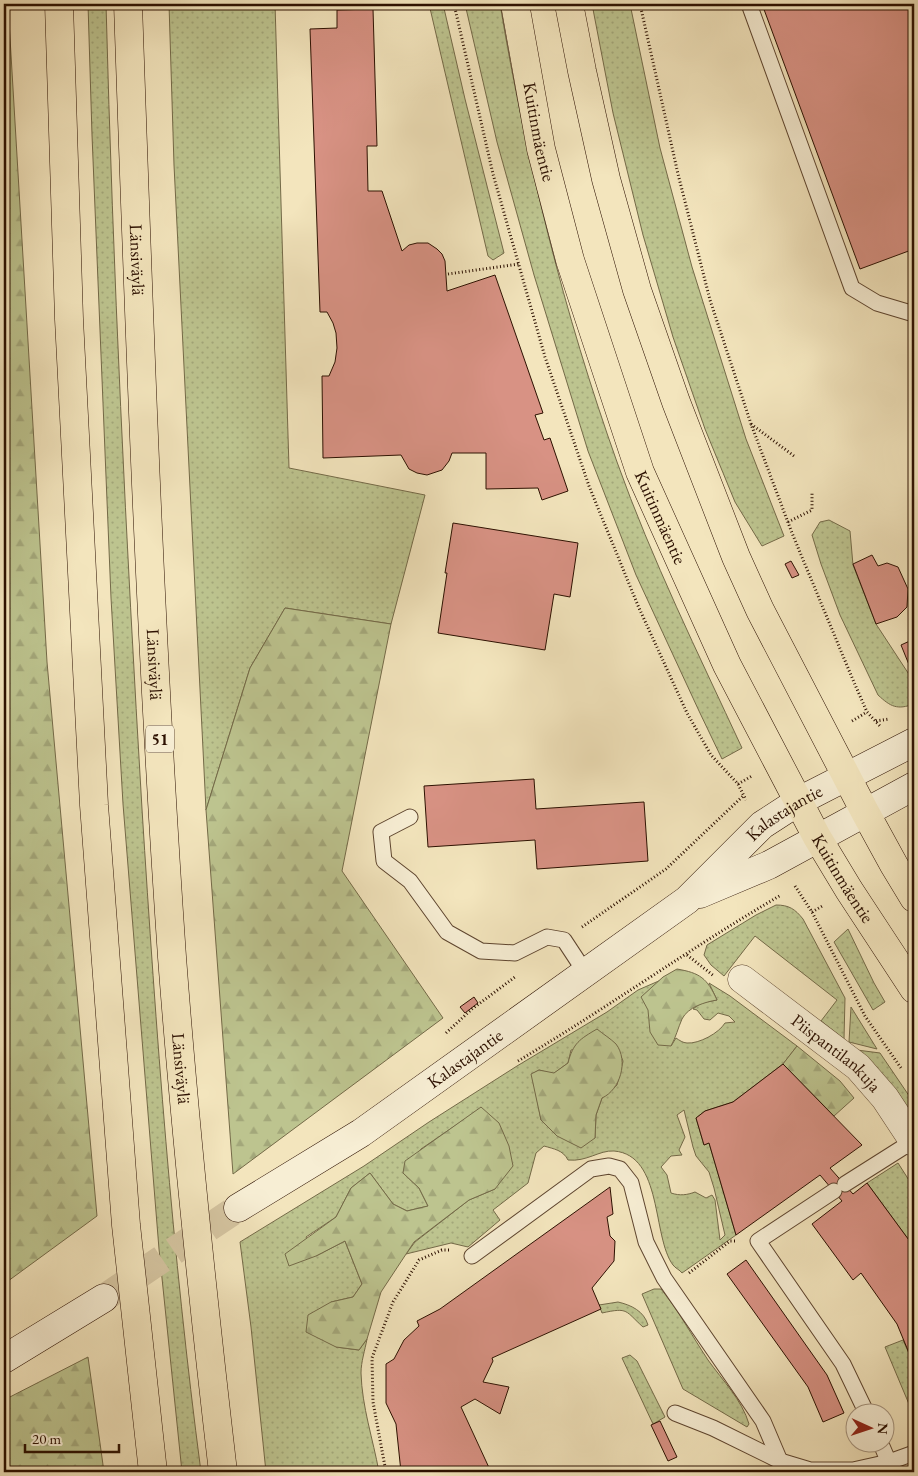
<svg xmlns="http://www.w3.org/2000/svg" width="918" height="1476" font-family="'EB Garamond',serif">
<style>
.grass{fill:url(#grass-dots);stroke:#746a48;fill-rule:evenodd}
.forest{fill:url(#forest-firs);stroke:#746a48}
.building{fill:#d89284;stroke:#2c1000}
.lines{fill:none;stroke-linecap:round;stroke-linejoin:round}
.secondary-tunnel{stroke:#d5c5a1;stroke-width:28;stroke-dasharray:28 14;stroke-linecap:butt}
.lane-casing{stroke:#5e452f;stroke-width:17}
.street-casing{stroke:#5e452f;stroke-width:29}
.secondary-casing{stroke:#2c1000;stroke-width:29}
.primary-casing{stroke:#2c1000;stroke-width:29}
.highway-casing{stroke:#2c1000;stroke-width:29}
.path{stroke:#2c1000;stroke-width:3;stroke-dasharray:1 2.5;stroke-linecap:butt}
.lane{stroke:#f7eed4;stroke-width:15}
.street{stroke:#f7eed4;stroke-width:28}
.secondary{stroke:#f7eed4;stroke-width:28}
.primary{stroke:#f3e5bd;stroke-width:28}
.highway{stroke:#f3e5bd;stroke-width:28}
.labels{text-anchor:middle;stroke-width:4;stroke-linejoin:round;paint-order:stroke}
.shield{fill:#f7eed4;stroke:#695340;stroke-width:1}
.shield-label{font-size:16px;font-weight:bold;fill:#2c1000}
.street-label{font-size:18px;fill:#2c1000;stroke:#f7eed4}
</style>
<defs>
<pattern id="grass-dots" width="8" height="8" patternUnits="userSpaceOnUse" patternTransform="scale(1.25)"><rect width="8" height="8" fill="#bdc48f"/><path d="M2 2h.1M6 6h.1" fill="none" stroke="#a3a77a" stroke-width="1.8" stroke-linecap="round"/></pattern>
<pattern id="forest-firs" width="22" height="20" patternUnits="userSpaceOnUse" patternTransform="scale(1.25)"><rect width="22" height="20" fill="#bdc48f"/><path d="M5 1l3.5 6h-7zM16 11l3.5 6h-7z" fill="#a3a77a"/></pattern>
</defs>
<rect width="100%" height="100%" fill="#f3e5bd"/>
<filter id="stains"><feTurbulence type="fractalNoise" baseFrequency=".004" numOctaves="4"/><feColorMatrix values="0 0 0 0 .2 0 0 0 0 .09 0 0 0 0 .02 0 0 0 .5 -.17"/></filter>
<radialGradient id="worn" r=".72"><stop offset=".6" stop-color="#630" stop-opacity="0"/><stop offset="1" stop-color="#630" stop-opacity=".3"/></radialGradient>
<g class="grass">
<path d="M 88,4 L 106,4 C 113,272 126,541 142,809 C 156,1031 172,1252 201,1472 L 182,1472 L 159,1249 L 123,804 L 111,598 L 92,135 Z"/>
<polygon points="169,4 275,4 289,468 425,495 391,624 285,608 250,668 206,810 174,165"/>
<polygon points="429,4 443,4 465,99 504,253 493,260 488,256"/>
<path d="M 465,4 L 500,4 C 526,160 564,313 617,462 C 652,560 698,653 742,748 L 722,759 L 699,711 L 636,575 L 588,451 L 534,275 L 497,142 Z"/>
<polygon points="592,4 630,4 660,148 692,267 746,439 784,536 762,546 735,502 705,429 673,337 643,235 613,113"/>
<path d="M 829,520 L 850,531 L 853,565 L 876,624 L 914,682 L 914,704 C 897,710 891,707 878,695 L 840,615 L 821,564 L 812,535 L 820,522 Z"/>
<path d="M 776,905 C 789,905 795,909 803,919 L 845,998 L 844,1039 L 821,1021 L 837,1000 L 755,936 L 724,976 L 711,965 L 704,955 L 707,945 L 756,915 Z"/>
<polygon points="848,929 874,983 885,1002 873,1010 834,942"/>
<path d="M 661,980 L 642,997 L 671,1046 L 676,1038 C 679,1040 683,1043 687,1043 C 699,1044 719,1033 725,1023 L 735,1022 L 729,1016 L 718,1013 L 710,1020 L 704,1019 L 697,1010 L 693,1009 L 701,1003 L 717,1000 L 709,983 L 730,996 L 797,1046 L 783,1064 L 733,1102 L 705,1111 L 696,1118 L 704,1145 L 709,1143 L 736,1235 L 682,1273 C 680,1270 675,1268 673,1265 C 652,1237 663,1155 614,1151 C 599,1150 587,1162 568,1160 C 563,1150 554,1149 544,1146 L 536,1153 L 528,1183 L 493,1210 L 500,1220 L 468,1247 L 451,1243 L 406,1254 L 415,1242 L 469,1200 L 495,1189 L 481,1108 L 421,1149 L 403,1173 L 419,1188 L 428,1206 L 407,1211 L 393,1204 L 370,1173 L 351,1188 L 336,1217 L 306,1237 L 316,1256 L 345,1241 L 362,1284 L 353,1297 L 331,1302 L 336,1347 L 359,1350 L 367,1339 C 365,1350 361,1362 361,1373 C 362,1407 373,1439 379,1472 L 266,1472 L 251,1327 L 240,1242 L 364,1166 L 429,1122 L 517,1066 L 607,1012 L 638,990 ZM 616,1045 L 623,1061 L 617,1085 L 602,1098 L 596,1115 L 595,1138 L 541,1120 L 532,1074 L 539,1070 L 553,1074 L 568,1063 L 571,1050 ZM 684,1110 L 693,1147 L 696,1156 L 709,1172 L 714,1188 L 725,1235 L 720,1240 L 715,1200 L 712,1195 L 706,1198 L 695,1192 C 687,1195 680,1196 671,1193 L 667,1175 L 661,1167 L 671,1156 L 682,1155 L 679,1150 L 685,1137 L 677,1115 Z"/>
<polygon points="851,1007 877,1049 849,1042"/>
<polygon points="857,1050 880,1053 914,1103 914,1121"/>
<polygon points="898,1163 914,1188 914,1247 867,1183"/>
<path d="M 654,1289 L 661,1289 C 679,1311 692,1336 708,1360 C 723,1381 742,1400 749,1424 L 747,1427 L 683,1389 L 642,1294 Z"/>
<path d="M 618,1302 C 631,1305 644,1311 648,1325 L 643,1327 C 625,1311 629,1307 602,1313 L 599,1305 Z"/>
<polygon points="903,1340 914,1365 914,1416 885,1347"/>
<polygon points="630,1355 637,1361 665,1417 653,1424 622,1358"/>
</g>
<g class="forest">
<polygon points="4,4 8,4 47,662 97,1216 4,1284"/>
<polygon points="285,608 391,624 342,871 443,1018 233,1174 206,810 250,668"/>
<path d="M 677,969 C 700,973 707,978 717,1000 C 705,1002 688,1007 682,1019 C 678,1028 676,1037 671,1046 L 658,1045 L 650,1032 L 648,1010 L 641,997 L 663,977 Z"/>
<path d="M 597,1029 C 603,1034 611,1039 616,1044 C 629,1061 620,1090 602,1098 L 596,1115 L 595,1138 L 581,1148 L 557,1136 L 541,1120 L 531,1074 L 539,1070 L 554,1073 L 568,1063 C 573,1043 580,1039 597,1029 Z"/>
<polygon points="797,1046 840,1081 854,1098 834,1116 783,1064"/>
<polygon points="481,1107 499,1123 509,1146 513,1166 495,1189 469,1200 414,1242 381,1292 367,1339 359,1350 336,1347 306,1332 308,1315 331,1302 353,1297 362,1284 345,1241 316,1256 289,1266 285,1254 336,1217 351,1188 370,1173 393,1204 407,1211 428,1206 419,1188 403,1173 405,1161"/>
<polygon points="88,1357 104,1472 4,1472 4,1400"/>
</g>
<g class="building">
<polygon points="762,4 914,4 914,249 860,269"/>
<polygon points="373,9 377,146 367,146 368,191 382,191 402,251 409,245 417,243 428,243 437,249 442,254 445,261 447,291 495,275 543,413 535,415 544,440 550,438 568,491 542,500 538,488 486,489 486,453 452,453 449,461 442,470 427,475 417,473 409,469 401,455 323,458 322,376 329,376 335,362 337,348 336,333 333,323 327,312 320,312 310,29 337,28 337,10"/>
<polygon points="453,523 578,543 570,597 554,594 545,650 438,633 447,573 445,573"/>
<polygon points="872,555 878,566 887,563 898,567 908,589 907,607 897,617 876,624 853,564"/>
<polygon points="791,561 799,575 792,578 785,564"/>
<polygon points="914,639 914,677 901,645"/>
<polygon points="534,779 536,809 644,802 648,861 537,869 535,840 428,847 424,786"/>
<polygon points="474,997 478,1003 465,1013 460,1007"/>
<polygon points="783,1064 862,1145 830,1168 853,1194 867,1183 914,1247 914,1365 897,1324 861,1273 853,1280 812,1224 842,1201 820,1175 736,1235 709,1143 704,1145 696,1118 705,1111 733,1102"/>
<polygon points="610,1187 613,1214 607,1217 610,1236 615,1241 614,1261 592,1288 601,1309 492,1358 493,1361 483,1382 509,1387 500,1414 475,1399 461,1407 491,1472 401,1472 396,1424 386,1403 386,1364 394,1359 404,1340 419,1326 417,1321 440,1309"/>
<polygon points="746,1260 827,1375 844,1413 823,1422 808,1387 727,1274"/>
<polygon points="660,1421 677,1457 668,1461 651,1425"/>
</g>
<g class="lines">
<polyline class="secondary-tunnel" points="104,1298 238,1208"/>
<defs>
<g id="lane">
<polyline points="749,4 852,288 877,303 914,314"/>
<polyline points="410,817 381,832 384,861 410,881 447,932 481,951 515,953 547,937 564,940 585,972"/>
<polyline points="845,1184 913,1141"/>
<polyline points="834,1191 758,1241 843,1364 867,1414"/>
<polyline points="472,1256 591,1169 609,1166 620,1169 631,1183 646,1242 664,1278 763,1421 780,1461"/>
<polyline points="675,1413 713,1428 780,1461 810,1470 853,1470 889,1462 914,1453"/>
<polyline points="881,1444 893,1472"/>
</g>
<g id="street">
<path id="s1" d="M 742,979 L 858,1067 L 885,1098 L 914,1142"/>
</g>
<g id="secondary">
<polyline points="700,894 769,865 914,786"/>
<path id="s2" d="M 238,1208 L 361,1133 L 687,900 L 762,825 L 799,801 L 914,742"/>
<polyline points="4,1359 104,1298"/>
</g>
<g id="primary">
<path id="s3" d="M 515,4 L 541,149 L 570,260 L 640,472 L 727,665 L 817,837 L 849,890 L 914,989"/>
<polyline points="569,4 582,71 606,179 637,290 676,402 736,557 760,610 865,812 894,865 914,898"/>
</g>
<g id="highway">
<polyline points="59,4 69,319 94,805 126,1225 153,1472"/>
<path id="s4" d="M 128,4 C 139,322 150,640 172,957 C 185,1129 203,1301 223,1472"/>
</g>
</defs>
<use href="#lane" class="lane-casing"/>
<use href="#street" class="street-casing"/>
<use href="#secondary" class="secondary-casing"/>
<use href="#primary" class="primary-casing"/>
<use href="#highway" class="highway-casing"/>
<g class="path">
<polyline points="454,4 493,174 545,357 589,486 639,608 687,713 711,755 738,784 746,800"/>
<polyline points="640,4 678,174 710,300 751,424 792,533 853,680 867,712 880,726"/>
<polyline points="448,274 519,264"/>
<polyline points="751,424 794,456"/>
<polyline points="788,522 812,510 812,492"/>
<polyline points="852,721 867,712"/>
<polyline points="876,721 889,719"/>
<polyline points="738,784 752,776"/>
<polyline points="795,886 812,912 865,1016 901,1068"/>
<polyline points="812,912 824,905"/>
<polyline points="582,927 666,869 743,796"/>
<polyline points="687,955 714,976"/>
<polyline points="446,1033 472,1009 515,977"/>
<path d="M 518,1061 C 607,1008 692,947 781,895"/>
<polyline points="689,1273 730,1241 735,1241"/>
<polyline points="386,1472 373,1402 372,1358 393,1302 419,1260 442,1250 450,1250"/>
</g>
<use href="#lane" class="lane"/>
<use href="#street" class="street"/>
<use href="#secondary" class="secondary"/>
<use href="#primary" class="primary"/>
<use href="#highway" class="highway"/>
</g>
<g class="labels">
<rect class="shield" x="146" y="725.5" width="28" height="27" rx="4"/>
<g class="shield-label">
<text x="160" y="745">51</text>
</g>
<g class="street-label">
<text dy="6" stroke="none"><textPath href="#s3" startOffset="130">Kuitinmäentie</textPath></text>
<text dy="6" stroke="none"><textPath href="#s4" startOffset="256">Länsiväylä</textPath></text>
<text dy="6" stroke="none"><textPath href="#s3" startOffset="535">Kuitinmäentie</textPath></text>
<text dy="6" stroke="none"><textPath href="#s4" startOffset="661">Länsiväylä</textPath></text>
<text dy="6" stroke="none"><textPath href="#s2" startOffset="676">Kalastajantie</textPath></text>
<text dy="6" stroke="none"><textPath href="#s3" startOffset="940">Kuitinmäentie</textPath></text>
<text dy="6" stroke="none"><textPath href="#s1" startOffset="120">Piispantilankuja</textPath></text>
<text dy="6" stroke="none"><textPath href="#s2" startOffset="272">Kalastajantie</textPath></text>
<text dy="6" stroke="none"><textPath href="#s4" startOffset="1066">Länsiväylä</textPath></text>
</g>
</g>
<rect width="918" height="1476" fill="none" stroke="#f3e5bd" stroke-width="20"/>
<rect x="5" y="5" width="908" height="1466" fill="none" stroke="#2c1000" stroke-width="2.5"/>
<rect x="10" y="10" width="898" height="1456" fill="none" stroke="#2c1000"/>
<g transform="translate(870 1428) rotate(93)"><circle r="24" fill="#f7eed4" stroke="#a6957f"/>
<path d="M0-4L9 19L0 12L-9 19Z" fill="#8f2418"/>
<text y="-8" font-size="14" font-weight="bold" text-anchor="middle" fill="#2c1000">N</text>
</g>
<path d="M25 1444v8h94v-8" fill="none" stroke="#2c1000" stroke-width="2.5"/>
<text x="32" y="1444" font-size="15" fill="#2c1000" stroke="#f7eed4" stroke-width="4" paint-order="stroke">20 m</text>
<rect width="100%" height="100%" filter="url(#stains)"/>
<rect width="100%" height="100%" fill="url(#worn)"/>
</svg>
